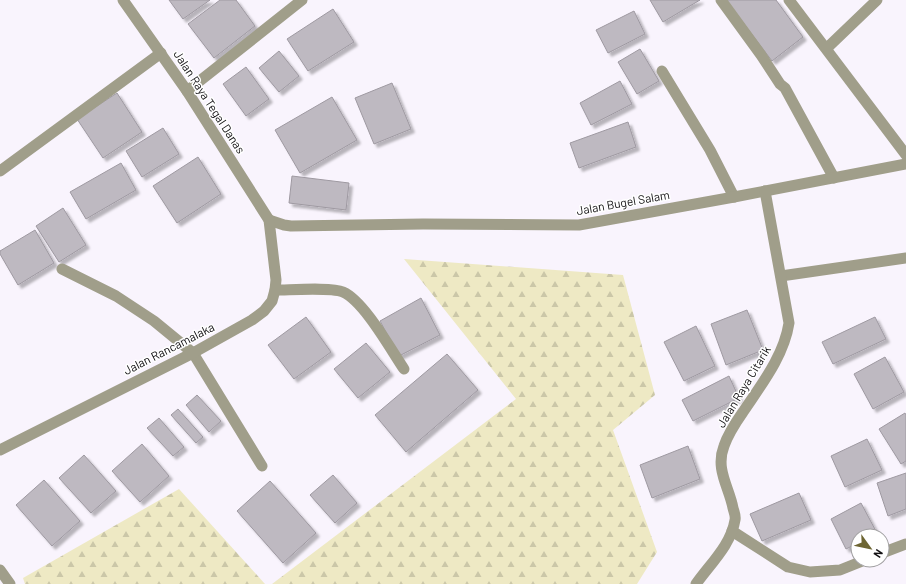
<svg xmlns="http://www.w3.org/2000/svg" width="906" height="584" font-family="Barlow,sans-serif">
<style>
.forest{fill:url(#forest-firs)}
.building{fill:#beb9c1;stroke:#9e99a1;filter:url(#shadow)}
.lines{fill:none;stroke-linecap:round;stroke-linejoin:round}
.minor{stroke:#a09e8a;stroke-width:11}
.tertiary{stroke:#a09e8a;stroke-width:11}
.labels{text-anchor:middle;stroke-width:3;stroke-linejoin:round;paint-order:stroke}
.street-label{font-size:12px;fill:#121013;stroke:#fff}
</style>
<defs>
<pattern id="forest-firs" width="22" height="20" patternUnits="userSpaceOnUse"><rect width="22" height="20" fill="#eee9c4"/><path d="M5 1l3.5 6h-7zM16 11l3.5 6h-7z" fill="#cbc7a8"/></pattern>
<filter id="shadow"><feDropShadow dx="3.5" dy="3.5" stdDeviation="1" flood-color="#0004"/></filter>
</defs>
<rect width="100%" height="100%" fill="#f9f4fd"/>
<g class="forest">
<polygon points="404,259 623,275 655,395 613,430 657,552 637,584 272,584 516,399"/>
<polygon points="179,489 265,584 25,584 23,578"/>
</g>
<g class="building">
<polygon points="169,0 210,0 183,19"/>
<polygon points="220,0 236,0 255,26 214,58 188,24"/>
<polygon points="650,0 700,0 663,22"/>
<polygon points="726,0 776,0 803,37 772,61"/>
<polygon points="333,9 354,42 308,71 287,39"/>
<polygon points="634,11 645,34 608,53 596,30"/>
<polygon points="640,49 659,81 637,94 618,62"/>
<polygon points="279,51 299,76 279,92 259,68"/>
<polygon points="246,67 269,99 246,116 223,84"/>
<polygon points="620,81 632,104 591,125 580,103"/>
<polygon points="392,83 411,129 374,144 355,98"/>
<polygon points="117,93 142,132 103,158 77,119"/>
<polygon points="332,97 357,140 300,173 275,130"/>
<polygon points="628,122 636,147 579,168 570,143"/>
<polygon points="163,128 179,154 142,177 126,151"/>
<polygon points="198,157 221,194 177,223 153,186"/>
<polygon points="121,163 136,190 86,219 70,192"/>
<polygon points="292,176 349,183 346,210 289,203"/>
<polygon points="63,208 86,245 59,262 36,226"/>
<polygon points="35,230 54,263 18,285 0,254 0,251"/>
<polygon points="421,298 440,335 399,356 380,321"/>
<polygon points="747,310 763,350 726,365 711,324"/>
<polygon points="306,317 331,352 294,379 268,345"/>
<polygon points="875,317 886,339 833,364 822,342"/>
<polygon points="696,326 715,366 684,381 664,342"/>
<polygon points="366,343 390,372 358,398 334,369"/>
<polygon points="447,354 478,390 406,452 375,415"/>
<polygon points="885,357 904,392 873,409 854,374"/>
<polygon points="729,376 739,398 693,421 682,400"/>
<polygon points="197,395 221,421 209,432 186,405"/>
<polygon points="178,409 203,437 196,443 171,415"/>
<polygon points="905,413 906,415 906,461 901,464 879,429"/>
<polygon points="159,418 184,447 173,456 147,428"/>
<polygon points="867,439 882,470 845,487 831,456"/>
<polygon points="142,444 169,476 140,502 112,471"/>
<polygon points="688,446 700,479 652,498 640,465"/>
<polygon points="84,455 116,491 91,513 59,478"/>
<polygon points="906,473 906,509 888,516 877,483"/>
<polygon points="333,475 357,503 335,523 310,495"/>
<polygon points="44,480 80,521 52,546 16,505"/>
<polygon points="270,481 316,533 283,563 237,511"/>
<polygon points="799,493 811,520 762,541 750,514"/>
<polygon points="861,503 877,533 872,536 858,536 858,543 846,549 831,519"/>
</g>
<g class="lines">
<g class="minor">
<polyline points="721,0 761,55 780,84 785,88 834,178"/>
<polyline points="789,0 906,155"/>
<polyline points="827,48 877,0"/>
<polyline points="662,71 710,150 734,197"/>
<polyline points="187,91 302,0"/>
<polyline points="0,171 161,53"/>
<polyline points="62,269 116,296 154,321 193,353 262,466"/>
<polyline points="781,276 906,258"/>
<path d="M 275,290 C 290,290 332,287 343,292 C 364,301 391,350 404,369"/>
<polyline points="732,531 788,567 810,572 840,570 865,560"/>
<polyline points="882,553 906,544"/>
</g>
<g class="tertiary">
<polyline points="269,220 284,225 291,226 423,224 579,225 734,197 906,164"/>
<polyline points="0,450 193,353 252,320 264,311 272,301 275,290 276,280 269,220 187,91 123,0"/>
<polyline points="0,570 10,584"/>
<path d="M 696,584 C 710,564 731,545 735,520 C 736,516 734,512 733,508 C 729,487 715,469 724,446 C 728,434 736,422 743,412 C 761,385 784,356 789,323 L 765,191"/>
</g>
</g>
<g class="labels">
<g class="street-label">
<text transform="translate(209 102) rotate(57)" y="4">Jalan Raya Tegal Danas</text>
<text transform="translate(623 203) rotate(-10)" y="4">Jalan Bugel Salam</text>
<text transform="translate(169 349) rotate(-27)" y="4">Jalan Rancamalaka</text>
<text transform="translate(744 387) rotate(-59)" y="4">Jalan Raya Citarik</text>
</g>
</g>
<g transform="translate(870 548) rotate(123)"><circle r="19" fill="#ffffff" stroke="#a09fa1"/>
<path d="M0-3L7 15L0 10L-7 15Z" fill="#6d6532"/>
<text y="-6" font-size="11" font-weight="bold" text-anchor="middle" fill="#121013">N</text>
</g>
</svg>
